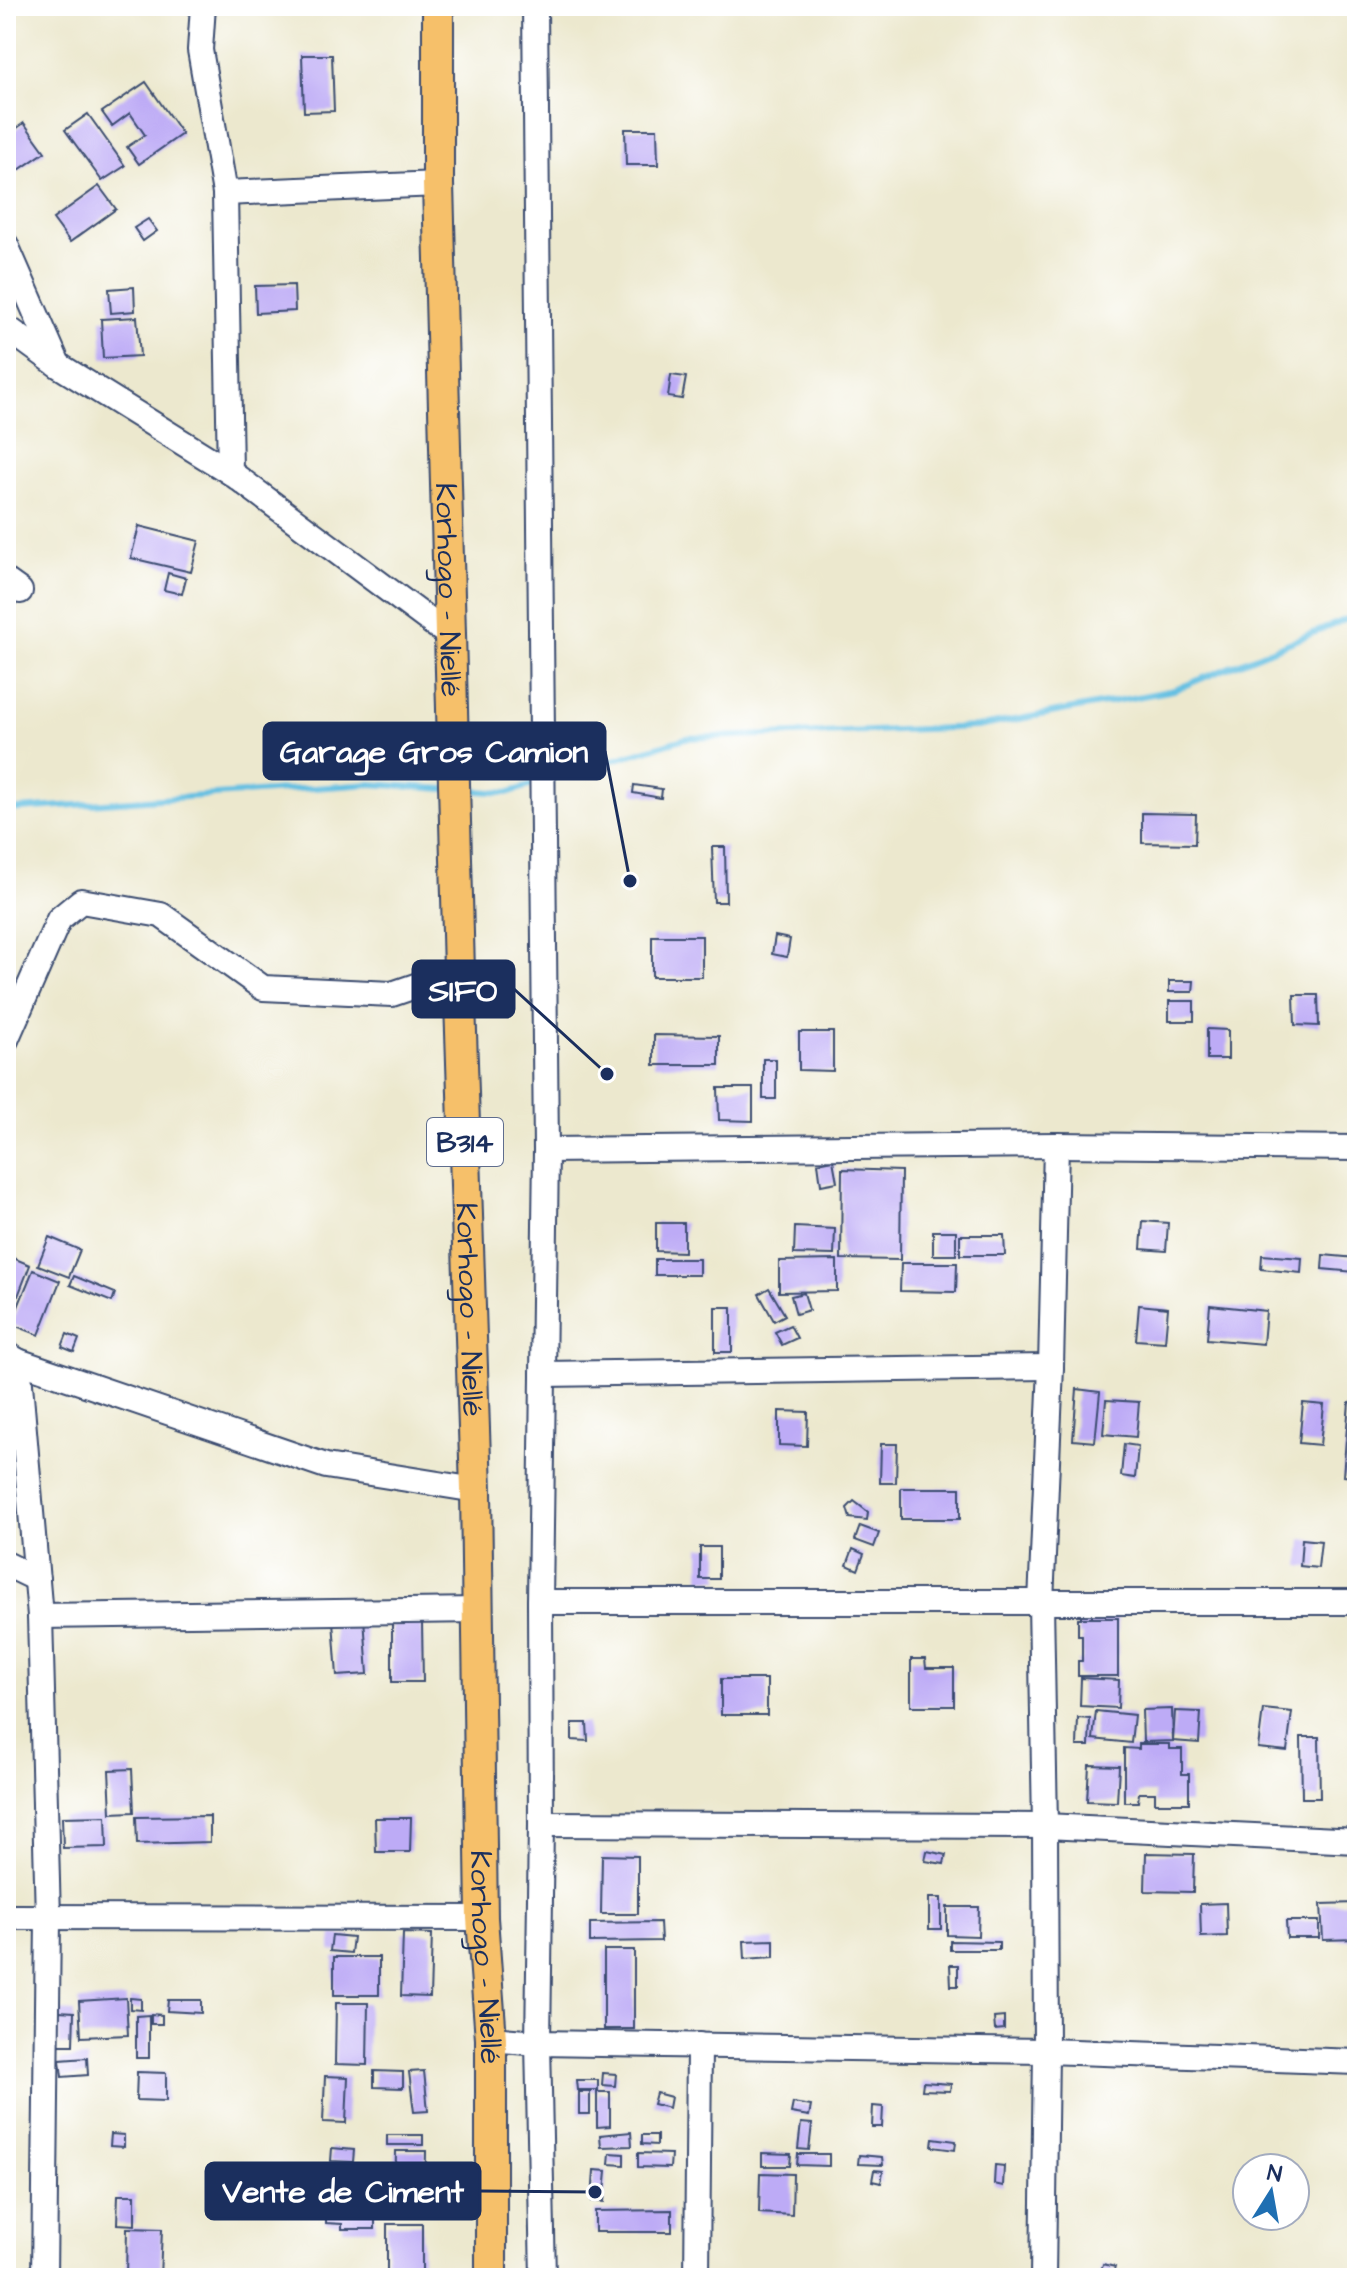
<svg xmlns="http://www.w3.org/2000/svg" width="1363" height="2284" font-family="'Architects Daughter',sans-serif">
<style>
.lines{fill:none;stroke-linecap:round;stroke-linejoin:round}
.stream{stroke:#65c0e2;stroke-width:6}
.building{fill:#bdabf6}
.minor-casing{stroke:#3a4b6f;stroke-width:28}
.major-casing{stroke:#3a4b6f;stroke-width:34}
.minor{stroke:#fff;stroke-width:24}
.major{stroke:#f6c06b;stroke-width:30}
.labels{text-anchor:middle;stroke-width:6;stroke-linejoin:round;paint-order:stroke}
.shield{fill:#fff;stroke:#5f6d8e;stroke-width:2}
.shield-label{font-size:28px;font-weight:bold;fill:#1b2f5e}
.street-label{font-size:30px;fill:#1b2f5e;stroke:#fff}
.leader{fill:none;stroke:#1b2f5e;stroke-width:3}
.callout-dot{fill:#1b2f5e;stroke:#fff;stroke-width:3}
.callout{fill:#1b2f5e;stroke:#1b2f5e;stroke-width:3}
.callout-label{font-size:32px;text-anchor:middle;font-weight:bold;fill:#fff}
</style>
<rect width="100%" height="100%" fill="#fff"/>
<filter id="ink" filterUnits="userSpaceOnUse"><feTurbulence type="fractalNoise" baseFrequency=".0125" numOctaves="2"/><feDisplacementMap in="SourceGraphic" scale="16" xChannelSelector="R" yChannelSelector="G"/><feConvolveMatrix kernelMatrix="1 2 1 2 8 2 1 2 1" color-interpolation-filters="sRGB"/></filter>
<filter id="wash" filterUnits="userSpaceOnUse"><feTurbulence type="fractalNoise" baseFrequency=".006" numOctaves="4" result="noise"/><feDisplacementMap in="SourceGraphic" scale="32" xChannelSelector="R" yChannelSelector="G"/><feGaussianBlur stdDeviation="1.8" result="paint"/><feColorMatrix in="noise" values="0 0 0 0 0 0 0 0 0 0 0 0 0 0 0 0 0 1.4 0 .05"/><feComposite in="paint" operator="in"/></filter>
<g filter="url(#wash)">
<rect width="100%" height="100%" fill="#ece8ce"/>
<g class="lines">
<g class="stream">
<polyline points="547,780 686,738 977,727 1174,690 1357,615"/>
<polyline points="464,790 507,793 536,784"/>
<polyline points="6,810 370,784 445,789"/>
</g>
</g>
<g id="blocks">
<g class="building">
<polygon points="302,55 332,55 334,111 304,112"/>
<polygon points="146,82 182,134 139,164 127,147 145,135 130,113 112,126 102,112"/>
<polygon points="88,114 125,166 102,181 65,130"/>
<polygon points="24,123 45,152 10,176 6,170 6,164 8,162 6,159 6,136"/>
<polygon points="625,129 657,129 658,165 626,165"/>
<polygon points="99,186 116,209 70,242 53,219"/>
<polygon points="148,219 157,231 143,241 134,228"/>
<polygon points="294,285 295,311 256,313 255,286"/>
<polygon points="134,287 135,311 111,313 109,289"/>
<polygon points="137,317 140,356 103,358 101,319"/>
<polygon points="671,375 686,377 682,399 668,397"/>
<polygon points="139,526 199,541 191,572 131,558"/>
<polygon points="168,573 186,578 182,594 164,590"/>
<polygon points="634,785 662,789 661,798 633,793"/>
<polygon points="1142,813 1196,814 1195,844 1142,843"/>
<polygon points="712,847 725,847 726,902 714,902"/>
<rect x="652" y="936" width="50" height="41"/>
<polygon points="775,936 790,939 787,957 772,954"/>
<polygon points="1169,981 1194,981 1193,992 1169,992"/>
<polygon points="1294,995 1318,995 1319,1026 1295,1025"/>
<rect x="1169" y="1001" width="25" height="20"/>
<polygon points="1207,1029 1228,1030 1228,1059 1207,1059"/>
<polygon points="799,1032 833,1032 833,1071 799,1070"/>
<polygon points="654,1035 719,1036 719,1065 654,1065"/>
<rect x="763" y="1059" width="13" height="40"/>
<polygon points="718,1088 753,1088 753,1121 719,1120"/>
<polygon points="833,1160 837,1182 821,1185 818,1163"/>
<polygon points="842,1169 901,1171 900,1260 841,1259"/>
<polygon points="1143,1221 1168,1223 1166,1251 1141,1249"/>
<polygon points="656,1223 684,1223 684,1252 656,1251"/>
<polygon points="795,1227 835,1229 834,1255 794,1254"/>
<rect x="933" y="1231" width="23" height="24"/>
<polygon points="960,1235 1004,1235 1005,1255 960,1255"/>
<polygon points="49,1237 80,1250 69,1277 38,1265"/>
<polygon points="6,1255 30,1265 18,1296 6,1291"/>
<polygon points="1262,1255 1302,1258 1301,1273 1261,1269"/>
<polygon points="1323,1255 1356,1258 1355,1272 1322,1269"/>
<rect x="655" y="1259" width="44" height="16"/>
<polygon points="837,1260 837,1291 779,1292 779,1261"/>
<polygon points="901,1263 957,1263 956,1292 900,1291"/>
<polygon points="33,1270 60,1281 39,1335 11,1324"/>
<polygon points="74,1276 115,1293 112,1302 70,1285"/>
<polygon points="769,1288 785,1315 774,1321 759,1294"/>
<polygon points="804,1293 809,1310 796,1314 791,1296"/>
<polygon points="1139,1305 1168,1308 1165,1342 1136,1340"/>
<polygon points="1210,1305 1266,1311 1263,1344 1207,1339"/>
<rect x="715" y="1307" width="17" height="45"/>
<polygon points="790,1325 797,1338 782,1345 775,1332"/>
<polygon points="67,1334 79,1339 74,1352 62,1347"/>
<polygon points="1077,1389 1100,1392 1095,1442 1073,1440"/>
<polygon points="1106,1400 1139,1402 1136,1437 1103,1434"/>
<polygon points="1349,1402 1357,1403 1357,1477 1343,1476"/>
<polygon points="1303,1403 1324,1405 1320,1445 1299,1443"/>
<polygon points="779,1411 808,1412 807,1446 779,1445"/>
<polygon points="881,1444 897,1444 896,1483 880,1483"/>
<polygon points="1124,1444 1138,1446 1135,1478 1121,1476"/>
<rect x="901" y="1488" width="59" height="31"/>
<polygon points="854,1501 868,1512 867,1520 850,1518 847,1508"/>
<polygon points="860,1526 879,1533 874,1547 855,1540"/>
<polygon points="1302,1539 1321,1541 1318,1568 1300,1566"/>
<rect x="700" y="1547" width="19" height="32"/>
<polygon points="853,1549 864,1554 858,1570 847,1565"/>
<polygon points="364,1618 368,1674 337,1676 333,1621"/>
<polygon points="1078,1618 1118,1618 1118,1676 1078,1676 1078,1661 1082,1661 1082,1635 1078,1635"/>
<polygon points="392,1622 422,1622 423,1682 392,1682"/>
<polygon points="911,1659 925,1659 926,1668 954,1668 954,1706 911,1706"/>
<polygon points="1081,1678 1119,1680 1118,1708 1080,1706"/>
<rect x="721" y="1679" width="46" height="36"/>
<polygon points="1172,1709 1173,1741 1143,1742 1142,1710"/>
<polygon points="1263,1709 1292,1712 1287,1751 1258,1748"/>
<polygon points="1096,1711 1134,1715 1131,1743 1093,1739"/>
<polygon points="1175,1711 1201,1712 1199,1743 1173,1741"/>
<polygon points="1078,1718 1090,1719 1089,1746 1077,1746"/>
<polygon points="572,1723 587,1723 588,1741 572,1740"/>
<polygon points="1301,1737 1319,1737 1320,1798 1302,1798"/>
<polygon points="1139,1744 1169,1744 1169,1749 1182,1749 1182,1774 1189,1774 1189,1803 1155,1803 1155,1793 1139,1793 1138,1802 1124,1802 1124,1748 1139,1749"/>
<polygon points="1089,1765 1119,1766 1117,1802 1087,1801"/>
<polygon points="132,1769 134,1812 111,1813 109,1770"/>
<polygon points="106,1816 107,1847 63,1848 62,1817"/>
<polygon points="210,1816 210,1842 137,1844 136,1817"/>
<polygon points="375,1818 411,1818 410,1852 376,1852"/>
<polygon points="927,1851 946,1855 944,1864 925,1861"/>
<polygon points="1146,1853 1194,1854 1193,1892 1145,1891"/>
<polygon points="602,1855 638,1856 638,1914 601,1914"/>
<rect x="929" y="1898" width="12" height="31"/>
<polygon points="1226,1903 1227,1936 1201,1937 1200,1904"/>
<polygon points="1357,1903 1357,1939 1323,1940 1321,1904"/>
<polygon points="947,1907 979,1907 978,1936 947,1935"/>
<polygon points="1286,1921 1319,1921 1319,1938 1287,1938"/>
<polygon points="660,1922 661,1941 590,1942 590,1923"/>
<polygon points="403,1933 432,1934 430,1997 401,1996"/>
<polygon points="332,1935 353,1937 351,1953 330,1951"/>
<polygon points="774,1940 774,1957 745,1959 744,1941"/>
<polygon points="950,1941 999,1942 999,1950 950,1950"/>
<rect x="604" y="1950" width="30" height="79"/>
<rect x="334" y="1957" width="45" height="38"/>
<polygon points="950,1965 958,1965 958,1986 951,1986"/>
<polygon points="126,1998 128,2035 81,2037 79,2001"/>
<polygon points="130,1998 141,1999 141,2010 130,2009"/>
<polygon points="168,2000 201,2000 201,2013 167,2011"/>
<polygon points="336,2003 368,2003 367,2065 335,2064"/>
<polygon points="59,2011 74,2012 73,2045 59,2045"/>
<polygon points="151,2014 162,2015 162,2024 151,2024"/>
<polygon points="149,2015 149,2058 136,2058 136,2016"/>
<polygon points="1004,2017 1004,2029 995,2030 994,2018"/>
<polygon points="87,2058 88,2075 62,2077 60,2060"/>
<polygon points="374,2071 403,2072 403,2088 374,2087"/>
<polygon points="424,2071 428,2111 414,2112 409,2072"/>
<polygon points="137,2072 166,2073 166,2101 136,2100"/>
<polygon points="603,2073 616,2074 615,2086 602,2085"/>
<polygon points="325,2076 348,2077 346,2123 323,2122"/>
<polygon points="576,2080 598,2080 598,2090 577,2090"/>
<polygon points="923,2082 951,2084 950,2091 922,2090"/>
<rect x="579" y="2092" width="11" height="22"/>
<polygon points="597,2092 610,2092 610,2126 597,2127"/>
<polygon points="656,2093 671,2097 669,2108 653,2104"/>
<polygon points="793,2103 811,2106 809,2116 791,2113"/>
<polygon points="873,2106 883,2107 882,2127 872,2127"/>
<polygon points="801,2123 812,2124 809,2150 798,2149"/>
<polygon points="631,2132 632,2146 601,2147 600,2135"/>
<polygon points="111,2134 124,2135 124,2147 110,2146"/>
<rect x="387" y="2135" width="36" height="10"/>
<polygon points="642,2135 657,2135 657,2145 642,2144"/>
<polygon points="933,2138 956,2141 955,2150 932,2147"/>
<polygon points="332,2148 354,2150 353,2162 331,2161"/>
<polygon points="396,2151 426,2151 425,2205 395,2204"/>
<polygon points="610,2153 624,2154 624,2165 609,2164"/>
<polygon points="638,2153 671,2154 670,2168 638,2167"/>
<polygon points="762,2153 791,2154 790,2166 762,2166"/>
<polygon points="798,2154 829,2154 829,2166 797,2165"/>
<polygon points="859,2155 882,2157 883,2165 858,2164"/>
<polygon points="335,2164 375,2165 375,2229 342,2229 342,2224 326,2223 326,2171 335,2171"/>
<polygon points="995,2165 1004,2166 1003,2186 994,2184"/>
<polygon points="594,2170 607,2171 604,2202 592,2201"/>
<polygon points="874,2170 883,2171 881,2183 872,2181"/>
<polygon points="760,2173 793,2174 792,2215 759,2213"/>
<polygon points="118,2195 135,2195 135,2225 117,2224"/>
<polygon points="672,2210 672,2232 595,2232 595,2211"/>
<rect x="387" y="2224" width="35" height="54"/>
<polygon points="127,2228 162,2229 160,2278 126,2278"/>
<polygon points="1103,2264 1115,2267 1112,2278 1100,2275"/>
</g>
</g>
</g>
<g filter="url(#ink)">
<use href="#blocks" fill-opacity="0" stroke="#3a4b6f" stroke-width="2"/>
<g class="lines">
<defs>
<g id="minor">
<polyline points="203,6 200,50 225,193 230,472"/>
<polyline points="535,6 546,1150 540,1602 541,1824 538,2043 543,2278"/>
<polyline points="225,193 438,184"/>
<polyline points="6,245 57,362"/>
<polyline points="6,327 58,365 230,472 450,636"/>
<polyline points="6,581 20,591"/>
<polyline points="6,1040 59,919 81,901 161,915 263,988 392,994 459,971"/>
<polyline points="546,1150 1056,1145 1357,1148"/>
<polyline points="8,1355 18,1361 326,1466 476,1490"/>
<polyline points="18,1361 40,1616 48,1918 44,2278"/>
<polyline points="543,1374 1051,1367"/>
<polyline points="6,1564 37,1579"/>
<polyline points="540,1602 1357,1602"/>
<polyline points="40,1616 479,1610"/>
<polyline points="541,1824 1045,1826 1357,1841"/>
<polyline points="6,1917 482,1918"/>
<polyline points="491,2039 538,2043 1046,2051 1357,2062"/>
<polyline points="697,2278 699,2045"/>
<polyline points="1043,2278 1046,2051 1045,1826 1041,1603 1051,1367 1056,1145"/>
</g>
<g id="major">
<path id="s1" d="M 438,6 L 438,184 L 459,971 L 476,1490 L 482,1918 L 491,2039 L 491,2278"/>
</g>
</defs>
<use href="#minor" class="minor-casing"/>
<use href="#major" class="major-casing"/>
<use href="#minor" class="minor"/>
<use href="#major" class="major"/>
</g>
</g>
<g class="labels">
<rect class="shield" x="427" y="1118" width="76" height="48" rx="6"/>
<g class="shield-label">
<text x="465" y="1152">B314</text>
</g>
<g class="street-label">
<text dy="10" stroke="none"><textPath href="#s1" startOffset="584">Korhogo - Niellé</textPath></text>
<text dy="10" stroke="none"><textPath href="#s1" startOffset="1304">Korhogo - Niellé</textPath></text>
<text dy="10" stroke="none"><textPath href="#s1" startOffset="1952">Korhogo - Niellé</textPath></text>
</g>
</g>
<path class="leader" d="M630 881L605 751M607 1074L514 989M595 2192L480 2191"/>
<g class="callout-dot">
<circle cx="630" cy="881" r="8"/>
<circle cx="607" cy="1074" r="8"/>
<circle cx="595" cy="2192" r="8"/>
</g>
<g class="callout">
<rect x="264" y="723" width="341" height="56" rx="8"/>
<rect x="413" y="961" width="101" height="56" rx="8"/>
<rect x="206" y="2163" width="274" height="56" rx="8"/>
</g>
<g class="callout-label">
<text x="434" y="762">Garage Gros Camion</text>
<text x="463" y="1001">SIFO</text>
<text x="343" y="2202">Vente de Ciment</text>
</g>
<rect width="1363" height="2284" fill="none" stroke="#fff" stroke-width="32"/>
<g transform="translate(1271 2192) rotate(11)"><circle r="38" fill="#ffffff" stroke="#a4acbf" stroke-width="2"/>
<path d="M0-6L14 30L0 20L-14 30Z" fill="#1f6fb2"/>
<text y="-12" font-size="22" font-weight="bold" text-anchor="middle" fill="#1b2f5e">N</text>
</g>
</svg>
